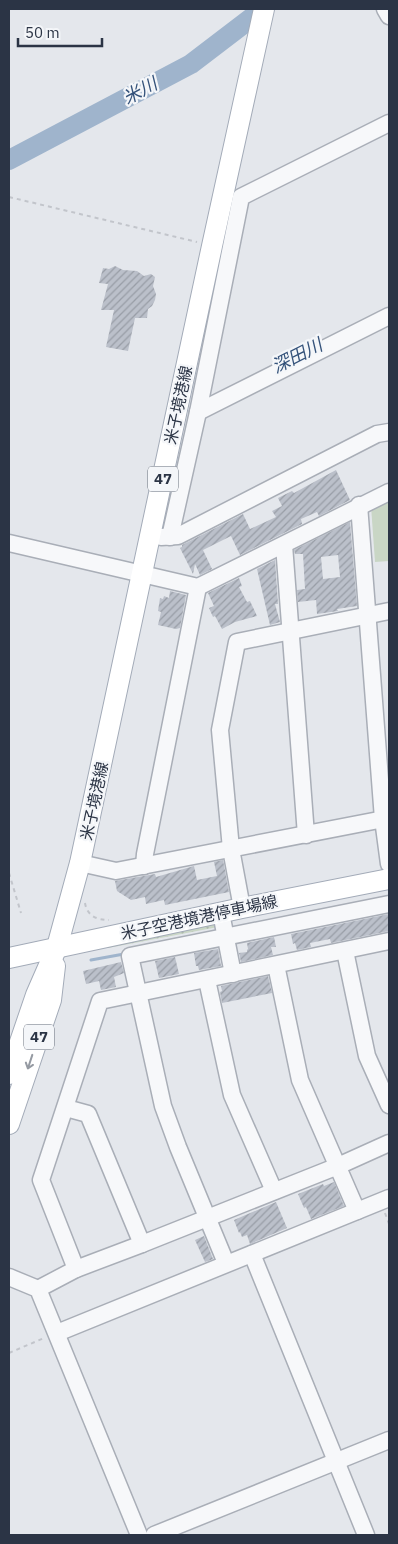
<svg xmlns="http://www.w3.org/2000/svg" width="398" height="1544" font-family="'IBM Plex Sans','Noto Sans JP',sans-serif">
<style>
.grass{fill:url(#grass-dots)}
.park{fill:#c9d6c5}
.lines{fill:none;stroke-linecap:round;stroke-linejoin:round}
.stream{stroke:#9fb4cc;stroke-width:3}
.river{stroke:#9fb4cc;stroke-width:20}
.building{fill:url(#building-hatch);fill-rule:evenodd}
.minor-casing{stroke:#a9aeb7;stroke-width:19}
.major-casing{stroke:#a3abb8;stroke-width:22}
.path{stroke:#c2c5cb;stroke-width:2;stroke-dasharray:4 4;stroke-linecap:butt}
.minor{stroke:#f7f8fa;stroke-width:16}
.major{stroke:#fff;stroke-width:20}
.oneway{stroke:#959aa2}
.labels{text-anchor:middle;stroke-width:4.5;stroke-linejoin:round;paint-order:stroke}
.shield{fill:#f4f6f9;stroke:#676e7b;stroke-width:1}
.shield-label{font-size:15px;font-weight:bold;fill:#2b3445}
.street-label{font-size:16px;fill:#2b3445;stroke:#f4f6f9}
.water-label{font-size:18px;font-style:italic;fill:#34527a;stroke:#f4f6f9}
</style>
<defs>
<pattern id="grass-dots" width="8" height="8" patternUnits="userSpaceOnUse" patternTransform="scale(1.25)"><rect width="8" height="8" fill="#c9d6c5"/><path d="M2 2h.1M6 6h.1" fill="none" stroke="#adb8ab" stroke-width="1.8" stroke-linecap="round"/></pattern>
<pattern id="building-hatch" width="6" height="6" patternUnits="userSpaceOnUse" patternTransform="scale(1.25)"><rect width="6" height="6" fill="#bbc0ca"/><path d="M-1 1l2-2M0 6l6-6M5 7l2-2" fill="none" stroke="#989da6"/></pattern>
</defs>
<rect width="100%" height="100%" fill="#e4e7ec"/>
<polygon class="grass" points="216,922 218,927 108,948 107,944"/>
<polygon class="park" points="389,496 389,561 375,562 371,506"/>
<g class="lines">
<polyline class="stream" points="91,960 124,954"/>
<polyline class="river" points="9,160 191,64 263,9"/>
</g>
<g class="building">
<polygon points="115,266 123,270 137,271 144,276 151,274 155,277 153,286 156,294 155,300 152,306 148,309 147,318 135,318 128,351 106,347 114,310 101,310 108,284 99,283 103,268 109,269"/>
<polygon points="336,470 350,500 319,516 317,512 301,519 302,524 240,555 231,536 203,550 212,569 200,575 195,564 193,574 180,548 182,547 182,545 243,514 250,529 276,517 272,511 282,506 278,498 292,491 294,493"/>
<path d="M 350,522 L 357,606 L 337,609 L 338,611 L 317,614 L 316,600 L 298,602 L 297,590 L 305,589 L 303,554 L 295,554 L 294,550 ZM 338,555 L 340,577 L 323,579 L 321,557 Z"/>
<polygon points="275,560 278,604 275,604 280,622 270,625 257,569"/>
<polygon points="239,578 242,586 239,587 247,602 250,601 257,616 235,622 222,629 215,616 213,617 209,608 214,606 208,593"/>
<polygon points="170,591 186,595 180,628 176,629 158,625 161,612 158,611 160,598 163,599 164,596 169,598"/>
<polygon points="223,860 229,892 165,905 164,900 146,904 145,897 131,900 117,891 115,881 155,874 156,877 194,866 197,880 217,876 214,862"/>
<polygon points="389,914 389,931 331,943 330,939 310,943 311,947 297,950 295,943 293,944 291,934"/>
<polygon points="274,937 276,947 271,947 273,955 241,962 239,953 247,952 247,950 248,949 247,943"/>
<polygon points="218,949 221,966 199,970 198,966 196,966 194,953"/>
<polygon points="175,957 179,974 159,978 155,961"/>
<polygon points="121,962 124,973 114,977 116,987 101,990 99,981 86,984 83,971"/>
<polygon points="268,976 272,993 222,1003 220,992 222,991 221,986"/>
<polygon points="334,1182 344,1206 311,1219 306,1207 304,1208 298,1194 323,1184 324,1186"/>
<polygon points="276,1202 287,1228 250,1244 247,1235 242,1237 240,1232 239,1233 234,1220"/>
<polygon points="204,1236 213,1259 205,1262 195,1240"/>
</g>
<g class="lines">
<defs>
<g id="minor">
<polyline points="385,9 389,16"/>
<polyline points="198,412 389,316"/>
<polyline points="359,505 383,819 389,864"/>
<polyline points="161,537 178,536 377,434 389,432"/>
<polyline points="170,537 198,412 241,197 389,123"/>
<polyline points="9,543 198,587 389,492"/>
<polyline points="284,545 306,835"/>
<polyline points="80,863 116,871 389,818"/>
<polyline points="144,866 145,854 198,587"/>
<polyline points="242,908 231,849 220,730 237,642 389,611"/>
<polyline points="221,913 233,974"/>
<polyline points="345,951 367,1056 389,1105"/>
<polyline points="276,965 300,1080 357,1211"/>
<polyline points="207,980 232,1095 274,1191"/>
<polyline points="66,1108 88,1114 142,1244 338,1166 389,1143"/>
<polyline points="252,1254 366,1535"/>
<polyline points="226,1263 178,1147 163,1106 130,956 389,904"/>
<polyline points="76,1269 41,1180 100,1001 389,941"/>
<polyline points="9,1277 38,1289 139,1535"/>
<polyline points="38,1289 76,1269 142,1244"/>
<polyline points="57,1333 389,1198"/>
<polyline points="154,1535 389,1440"/>
</g>
<g id="major">
<polyline points="9,958 242,908 389,879"/>
<polyline points="9,1074 36,995 57,947 80,863 212,246 264,9"/>
<polyline points="9,1124 51,1000 55,966"/>
</g>
</defs>
<use href="#minor" class="minor-casing"/>
<use href="#major" class="major-casing"/>
<g class="path">
<polyline points="9,197 197,242"/>
<polyline points="9,873 21,913"/>
<path d="M 85,903 C 87,916 97,920 109,920"/>
<polyline points="385,1213 389,1224"/>
<polyline points="9,1353 44,1338"/>
</g>
<use href="#minor" class="minor"/>
<use href="#major" class="major"/>
</g>
<defs><path id="oneway-shaft" d="M-6 0H5M1.5-3L5.5 0L1.5 3" fill="none" stroke-width="1.6" stroke-linecap="round" stroke-linejoin="round" transform="scale(1.25)"/></defs>
<use class="oneway" href="#oneway-shaft" transform="translate(30 1062) rotate(108)"/>
<g class="labels">
<g class="shield">
<rect x="148" y="466.5" width="30" height="25" rx="4"/>
<rect x="24" y="1024.5" width="30" height="25" rx="4"/>
</g>
<g class="shield-label">
<text x="163" y="484">47</text>
<text x="39" y="1042">47</text>
</g>
<g class="street-label">
<text transform="translate(178 405) rotate(-78)" y="6">米子境港線</text>
<text transform="translate(94 801) rotate(-78)" y="6">米子境港線</text>
<text transform="translate(199 917) rotate(-12)" y="6">米子空港境港停車場線</text>
</g>
<g class="water-label">
<text transform="translate(140 91) rotate(-28)" y="6">米川</text>
<text transform="translate(297 356) rotate(-27)" y="6">深田川</text>
</g>
</g>
<rect width="398" height="1544" fill="none" stroke="#2b3445" stroke-width="20"/>
<path d="M18 38v8h84v-8" fill="none" stroke="#2b3445" stroke-width="2.5"/>
<text x="25" y="38" font-size="15" fill="#2b3445" stroke="#f4f6f9" stroke-width="4" paint-order="stroke">50 m</text>
</svg>
